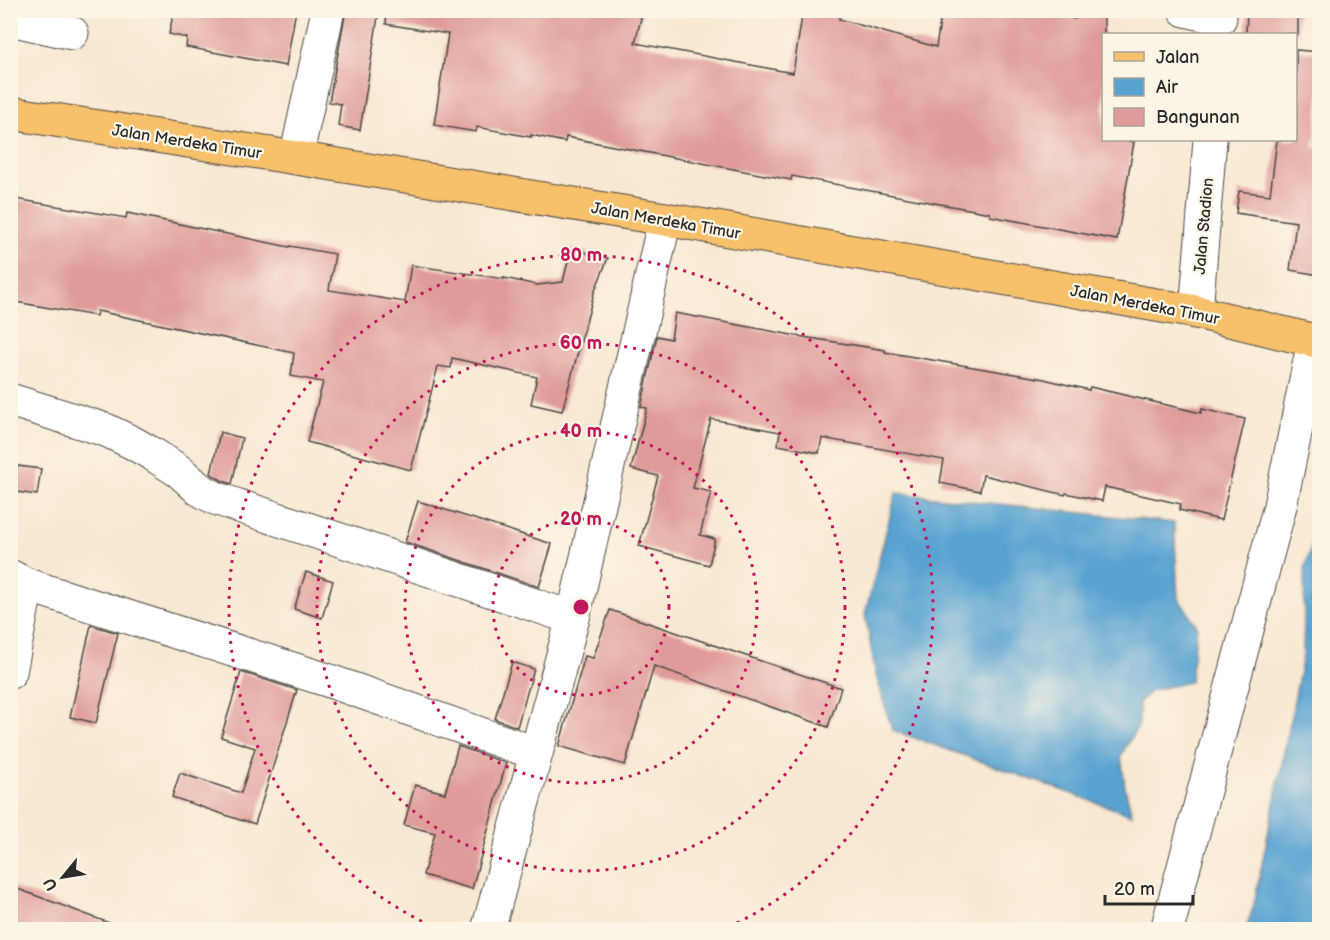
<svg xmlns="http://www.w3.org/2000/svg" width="1330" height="940" font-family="'Balsamiq Sans',sans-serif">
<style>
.water{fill:#59a3d1;stroke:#42677e;stroke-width:1.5}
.building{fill:#df9b99}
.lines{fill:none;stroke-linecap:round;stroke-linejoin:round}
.minor-casing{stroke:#4a4744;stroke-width:35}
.major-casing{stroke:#4a4744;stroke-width:35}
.minor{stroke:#fff;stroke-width:33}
.major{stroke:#f7c06b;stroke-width:33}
.ring{fill:none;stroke:#c2185b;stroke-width:3;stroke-dasharray:3 6}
.labels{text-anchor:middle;stroke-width:4.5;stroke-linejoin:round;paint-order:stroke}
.street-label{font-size:16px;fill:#2b2b2b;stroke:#fcf5e5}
.centre{fill:#c2185b;stroke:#fcf5e5;stroke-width:3}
.ring-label{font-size:18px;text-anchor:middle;font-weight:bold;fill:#c2185b;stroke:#fcf5e5;stroke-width:4.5;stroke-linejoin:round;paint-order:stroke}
</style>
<rect width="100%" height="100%" fill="#fcf5e5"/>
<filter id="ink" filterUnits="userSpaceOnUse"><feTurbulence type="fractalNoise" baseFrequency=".0167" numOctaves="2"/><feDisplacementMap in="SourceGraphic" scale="12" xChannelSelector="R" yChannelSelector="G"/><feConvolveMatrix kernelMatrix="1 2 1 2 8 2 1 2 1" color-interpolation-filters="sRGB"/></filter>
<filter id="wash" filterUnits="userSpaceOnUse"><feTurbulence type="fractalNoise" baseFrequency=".008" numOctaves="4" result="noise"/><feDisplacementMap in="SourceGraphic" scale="24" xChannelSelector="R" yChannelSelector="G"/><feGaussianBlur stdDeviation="1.35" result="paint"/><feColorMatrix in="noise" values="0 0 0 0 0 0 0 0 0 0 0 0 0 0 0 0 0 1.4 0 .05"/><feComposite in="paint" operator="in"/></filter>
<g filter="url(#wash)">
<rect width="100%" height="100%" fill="#f8e8d1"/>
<g class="water">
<polygon points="896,493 1174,523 1178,598 1197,626 1190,682 1152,690 1139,702 1139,724 1121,755 1125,788 1132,815 892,730 876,675 865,614"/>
<polygon points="1319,521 1319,929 1246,929 1254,905 1303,656 1305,567"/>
</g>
<g id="blocks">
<g class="building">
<polygon points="174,10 296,10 286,66 186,47 187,38 169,34"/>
<polygon points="346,10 379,10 360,130 338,126 341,104 329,102"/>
<polygon points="387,10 643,10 635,43 793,73 803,10 840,10 839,19 936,47 942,10 1026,10 1075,19 1077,10 1104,15 1104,140 1123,140 1134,142 1117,240 990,216 990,213 940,204 792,176 791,180 566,137 565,142 531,135 531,137 477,127 476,132 434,125 448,34 386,24"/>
<polygon points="1247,10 1298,10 1298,34 1246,34"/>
<polygon points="1296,50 1320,52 1320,92 1314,147 1320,148 1320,275 1290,270 1296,222 1236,213 1239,191 1270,195 1277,140 1296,140"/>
<polygon points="10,198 126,218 127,213 289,247 290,246 335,254 329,290 405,302 411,265 504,279 504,278 537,285 563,282 571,249 608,258 594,293 562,411 531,404 537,377 452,358 451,368 438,366 411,470 307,442 323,382 291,376 294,353 97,311 96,316 10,301"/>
<polygon points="675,313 797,336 885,350 885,352 1044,379 1089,390 1090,387 1201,413 1202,409 1245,419 1221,520 1179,510 1181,504 1105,487 1102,501 1066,493 1065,495 983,475 980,491 940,483 944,460 822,438 819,453 778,445 780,432 711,419 693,488 711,492 700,535 715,539 709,565 639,546 658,476 631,469 647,408 641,407 657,336 671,339"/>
<polygon points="220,432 242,438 232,484 223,481 211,474"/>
<polygon points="10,465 41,469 37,495 10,491"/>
<polygon points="418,501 552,544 539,587 405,542"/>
<polygon points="306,572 333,581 322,618 294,609"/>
<polygon points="610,610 841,688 828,727 654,666 625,765 559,746 585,656 593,658"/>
<polygon points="91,625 118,633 96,723 70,717"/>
<polygon points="512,662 534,669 517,727 495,719"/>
<polygon points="241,672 297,690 255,824 243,820 243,821 172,797 180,773 241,793 255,748 221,737"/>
<polygon points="458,746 506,763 472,889 423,875 435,833 404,825 415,785 445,793"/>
<polygon points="10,886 120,927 120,930 10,930"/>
</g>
</g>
</g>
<g filter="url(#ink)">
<use href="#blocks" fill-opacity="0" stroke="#4a4744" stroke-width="1.5"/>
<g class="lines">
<defs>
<g id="minor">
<polyline points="1185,10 1220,18"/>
<polyline points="10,19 72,33"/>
<polyline points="296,158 328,10"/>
<polyline points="1196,312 1210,140"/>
<polyline points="10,400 106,430 133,443 154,455 179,471 199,489 215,498 573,618"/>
<polyline points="10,576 27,585 324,679 535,753"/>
<polyline points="10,672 27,585"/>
<polyline points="488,930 573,618 665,219"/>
<polyline points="1167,930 1280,506 1314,341"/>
</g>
<polyline id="major" points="10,113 296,158 665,219 1196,312 1320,342"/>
</defs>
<use href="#minor" class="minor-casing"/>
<use href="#major" class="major-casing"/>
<use href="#minor" class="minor"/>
<use href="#major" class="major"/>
</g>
</g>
<g class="ring">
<circle cx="581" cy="607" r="88"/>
<circle cx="581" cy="607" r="176"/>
<circle cx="581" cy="607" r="264"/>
<path d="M438 929A352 352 0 1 1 724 929"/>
</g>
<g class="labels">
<g class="street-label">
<text transform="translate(187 141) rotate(9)" y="6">Jalan Merdeka Timur</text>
<text transform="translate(666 220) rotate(10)" y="6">Jalan Merdeka Timur</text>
<text transform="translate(1203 226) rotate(-85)" y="6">Jalan Stadion</text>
<text transform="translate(1145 304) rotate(11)" y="6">Jalan Merdeka Timur</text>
</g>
</g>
<circle cx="581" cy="607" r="9" class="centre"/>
<g class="ring-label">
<text x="581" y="261">80 m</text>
<text x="581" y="349">60 m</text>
<text x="581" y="437">40 m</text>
<text x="581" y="525">20 m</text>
</g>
<rect width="1330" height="940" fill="none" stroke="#fcf5e5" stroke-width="36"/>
<rect x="1102" y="33" width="195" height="108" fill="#fcf5e5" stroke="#a8a49b" stroke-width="1.5"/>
<rect x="1114" y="52" width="30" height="9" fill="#f7c06b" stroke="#a8a49b" stroke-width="1.5"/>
<text x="1156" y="63" font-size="18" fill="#2b2b2b">Jalan</text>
<rect x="1114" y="78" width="30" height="18" fill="#59a3d1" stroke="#a8a49b" stroke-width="1.5"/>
<text x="1156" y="93" font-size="18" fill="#2b2b2b">Air</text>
<rect x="1114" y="108" width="30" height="18" fill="#df9b99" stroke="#a8a49b" stroke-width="1.5"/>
<text x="1156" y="123" font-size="18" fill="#2b2b2b">Bangunan</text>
<g transform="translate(63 877) rotate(240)" stroke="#fcf5e5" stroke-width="4.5" paint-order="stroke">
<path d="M0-4.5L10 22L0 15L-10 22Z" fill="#2b2b2b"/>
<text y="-9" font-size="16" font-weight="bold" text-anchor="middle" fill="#2b2b2b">U</text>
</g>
<path d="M1105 895v9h88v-9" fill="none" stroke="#2b2b2b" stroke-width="3"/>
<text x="1114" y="895" font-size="18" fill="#2b2b2b" stroke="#fcf5e5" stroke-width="4.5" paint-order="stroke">20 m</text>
</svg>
